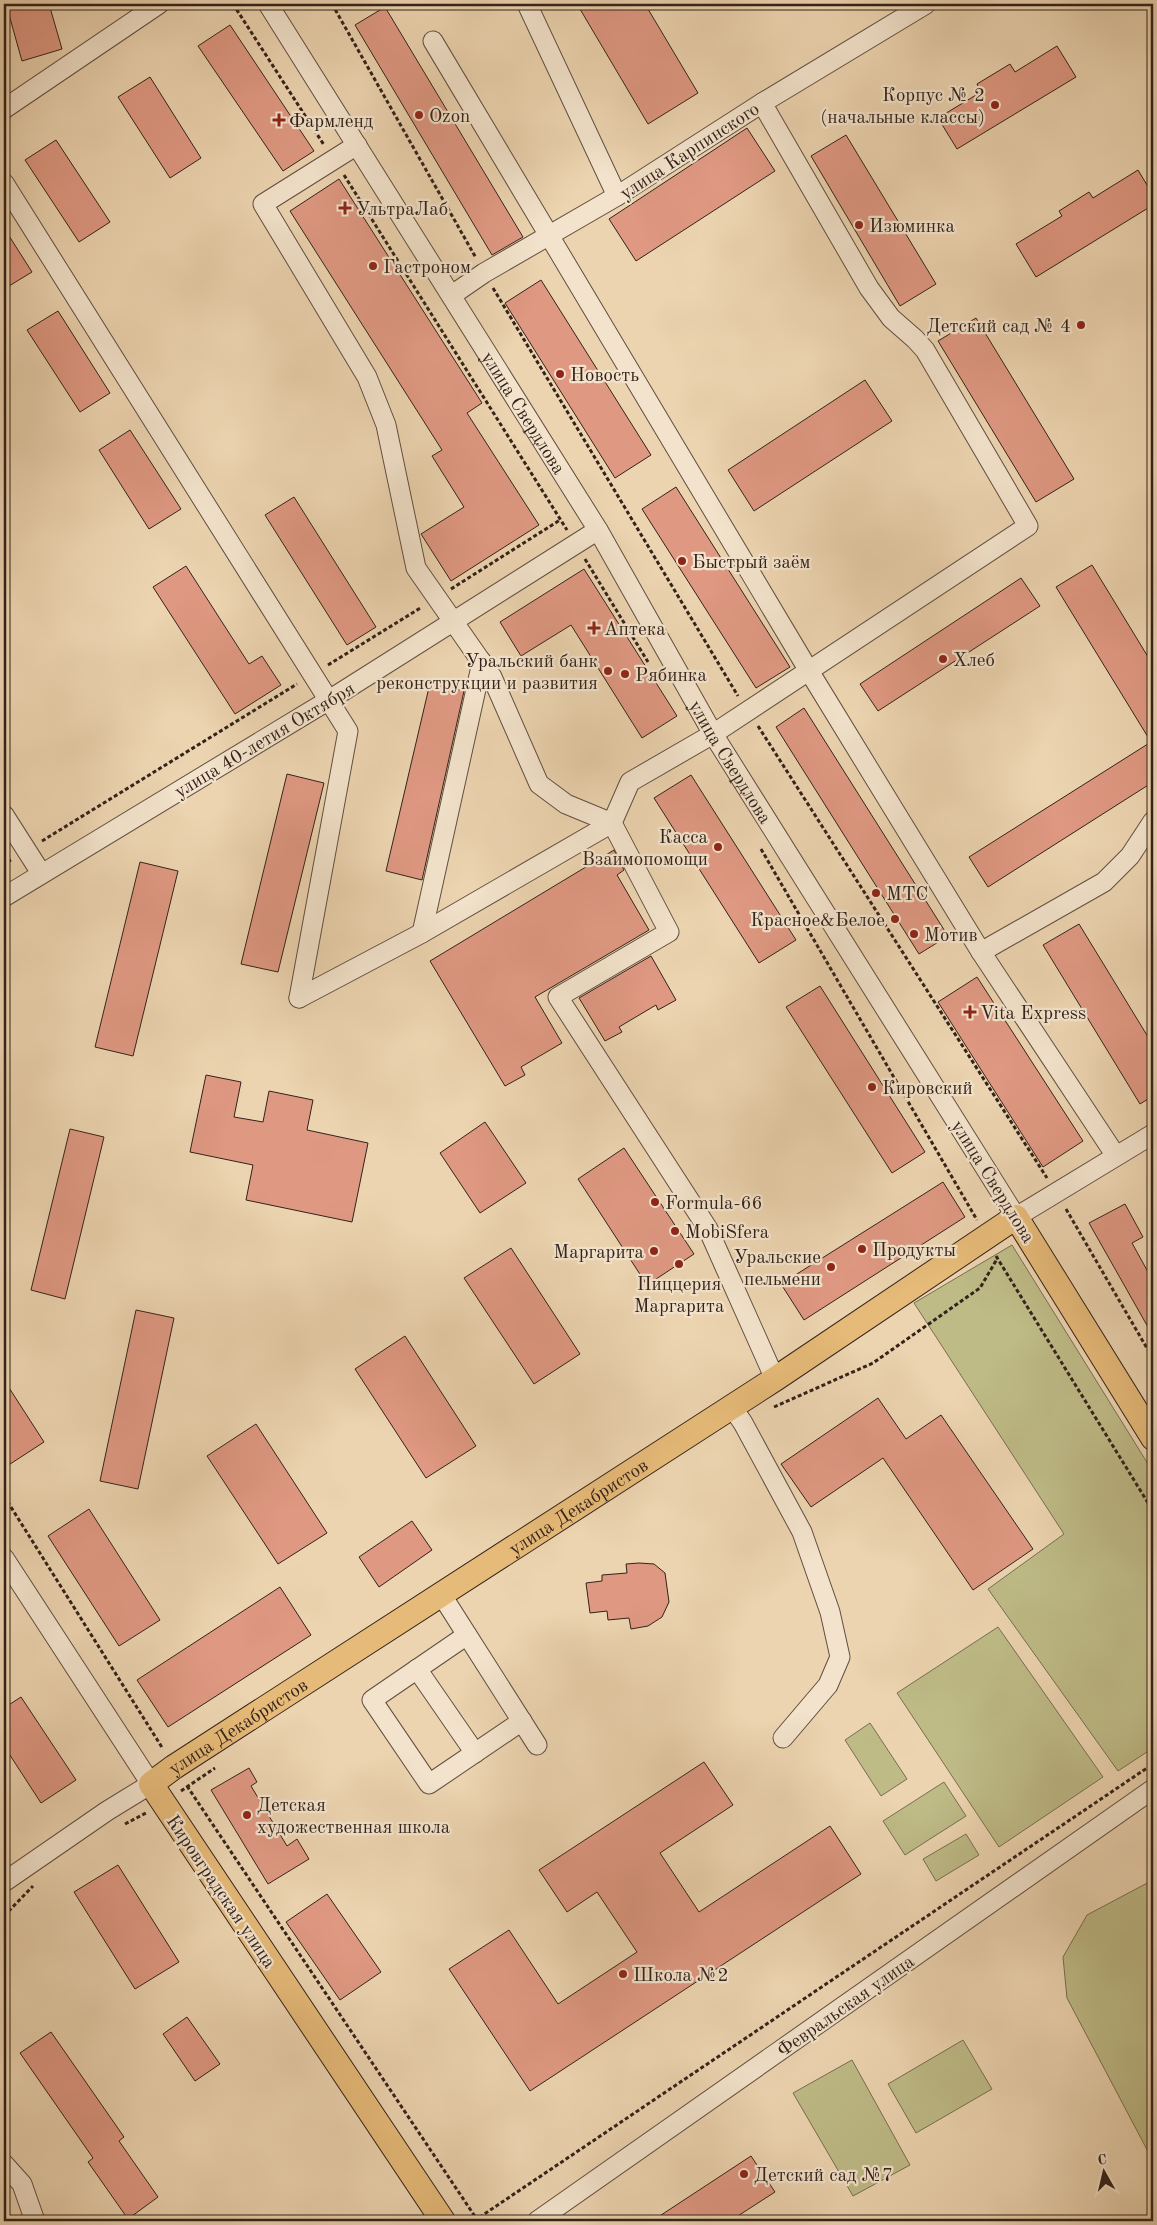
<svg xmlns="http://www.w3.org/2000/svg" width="1157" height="2225" font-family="'Old Standard TT',serif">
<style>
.green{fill:#bebb87;stroke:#786e50}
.building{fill:#df9882;stroke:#33221a}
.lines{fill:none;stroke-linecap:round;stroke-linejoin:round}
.minor-casing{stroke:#614e40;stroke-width:21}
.major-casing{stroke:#33221a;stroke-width:26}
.path{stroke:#33221a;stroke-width:3;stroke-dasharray:4 2.5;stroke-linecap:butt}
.minor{stroke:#f3e3cc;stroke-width:19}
.major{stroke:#e6ba78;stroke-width:24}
.poi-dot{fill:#8f2418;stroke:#f3e3cc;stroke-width:2}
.labels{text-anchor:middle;stroke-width:4.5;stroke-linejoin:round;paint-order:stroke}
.poi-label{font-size:19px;fill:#33221a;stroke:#f3e3cc;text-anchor:start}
.street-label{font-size:19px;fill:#33221a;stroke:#f3e3cc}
</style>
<rect width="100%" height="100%" fill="#ecd4b0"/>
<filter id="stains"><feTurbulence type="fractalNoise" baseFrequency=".004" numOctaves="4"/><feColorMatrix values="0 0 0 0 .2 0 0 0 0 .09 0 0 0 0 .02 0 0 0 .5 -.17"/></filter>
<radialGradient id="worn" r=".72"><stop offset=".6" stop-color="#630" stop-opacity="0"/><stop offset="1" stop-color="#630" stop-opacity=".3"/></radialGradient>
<g class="green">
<polygon points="1012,1245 1153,1472 1153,1748 1118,1771 988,1589 1064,1534 914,1303"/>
<polygon points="998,1627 1103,1777 999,1847 897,1693"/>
<polygon points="870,1723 907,1779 881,1796 845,1740"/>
<polygon points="944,1782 966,1816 905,1855 883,1821"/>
<polygon points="966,1834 979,1855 936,1881 923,1859"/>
<polygon points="1153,1880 1153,2161 1067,1998 1063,1957 1087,1915"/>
<polygon points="963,2040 992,2089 916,2133 888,2084"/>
<polygon points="852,2060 910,2165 853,2196 793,2093"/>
</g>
<g class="building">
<polygon points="6,4 49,4 62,49 22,61"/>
<polygon points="577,4 645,4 698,93 648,124"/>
<polygon points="385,7 523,237 492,255 355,25"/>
<polygon points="230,25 314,151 283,171 198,46"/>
<polygon points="1057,46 1076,77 957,149 938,118 981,92 977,84 1010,64 1015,72"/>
<polygon points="150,77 201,158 170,178 118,97"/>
<polygon points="747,128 775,171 636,261 609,219"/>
<polygon points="846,135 936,284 900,306 811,156"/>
<polygon points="56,140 110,222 79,242 25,160"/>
<polygon points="1138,170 1153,195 1153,205 1036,277 1016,244 1062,216 1059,211 1089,192 1093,198"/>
<polygon points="339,179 482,403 467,413 539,525 451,581 421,534 464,507 432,456 442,450 290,211"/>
<polygon points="4,228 32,272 4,289"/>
<polygon points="541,280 651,455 615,478 505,303"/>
<polygon points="58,311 110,393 80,412 27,330"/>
<polygon points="976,318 1074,479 1036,502 938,341"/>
<polygon points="865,380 892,421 754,511 728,470"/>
<polygon points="130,430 181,509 149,529 99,450"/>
<polygon points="676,487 790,667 756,688 642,509"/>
<polygon points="294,497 376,627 347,645 265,515"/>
<polygon points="1092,565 1153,665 1153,782 988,887 969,857 1151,742 1056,587"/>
<polygon points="186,566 249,664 262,656 281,685 235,714 153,587"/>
<polygon points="584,569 677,716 642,738 571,625 521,656 500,622"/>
<polygon points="1021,578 1040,606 878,711 860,684"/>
<polygon points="430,683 464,691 422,880 386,871"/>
<polygon points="804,708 948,936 919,954 776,727"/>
<polygon points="287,774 324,783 278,972 241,964"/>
<polygon points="691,775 796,940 759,963 654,798"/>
<polygon points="614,850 624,870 617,875 649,930 535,997 562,1043 521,1067 525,1075 505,1086 430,961"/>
<polygon points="140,862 178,871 133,1056 95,1047"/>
<polygon points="1079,924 1153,1045 1153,1096 1140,1104 1043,945"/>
<polygon points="651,956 676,1000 658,1010 656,1005 619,1027 622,1032 605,1041 579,998"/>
<polygon points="977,977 1083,1141 1043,1167 938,1002"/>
<polygon points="820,986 925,1152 892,1173 786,1007"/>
<polygon points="206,1075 241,1082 234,1117 263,1122 269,1091 313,1100 307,1130 368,1143 352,1222 246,1200 253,1165 190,1152"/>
<polygon points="485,1122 526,1183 480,1213 440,1153"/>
<polygon points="70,1129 104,1137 65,1299 31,1290"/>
<polygon points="624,1148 694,1254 647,1285 578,1179"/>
<polygon points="943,1182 965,1217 804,1320 781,1284"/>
<polygon points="1125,1204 1143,1237 1132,1243 1153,1281 1153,1336 1089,1223"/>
<polygon points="511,1248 580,1354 534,1384 464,1278"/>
<polygon points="136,1310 174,1318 138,1489 100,1481"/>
<polygon points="405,1336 476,1446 426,1478 355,1369"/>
<polygon points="4,1380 44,1442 4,1468"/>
<polygon points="878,1398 906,1439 941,1415 1033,1549 973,1590 883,1458 811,1507 781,1464"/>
<polygon points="256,1424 327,1533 278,1564 207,1456"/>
<polygon points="89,1509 160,1620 119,1646 48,1536"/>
<polygon points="412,1521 432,1550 379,1587 359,1557"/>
<polygon points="639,1563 654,1564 665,1573 669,1602 662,1617 648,1626 631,1629 629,1618 608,1620 607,1611 590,1613 586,1583 602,1581 602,1575 627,1573 626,1564"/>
<polygon points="280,1587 311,1635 168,1727 137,1680"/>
<polygon points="21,1697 76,1780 41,1803 4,1746 4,1708"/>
<polygon points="704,1762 733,1805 660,1853 699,1912 830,1826 861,1874 530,2091 449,1969 509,1930 558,2004 637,1952 597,1892 567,1912 539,1870"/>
<polygon points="249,1768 257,1782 251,1786 287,1846 297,1839 309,1859 268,1884 211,1790"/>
<polygon points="118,1865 179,1962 135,1989 74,1892"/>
<polygon points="327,1894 381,1972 340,2000 286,1922"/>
<polygon points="187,2017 220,2064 195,2081 163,2034"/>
<polygon points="51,2032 124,2137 119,2141 158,2197 128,2219 88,2162 93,2158 20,2053"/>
<polygon points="751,2156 775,2192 730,2221 652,2221"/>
</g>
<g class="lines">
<defs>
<g id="minor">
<path id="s1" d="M 268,4 L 598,530 L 713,734 L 1016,1217 L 1153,1134"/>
<polyline points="527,4 617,196"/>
<polyline points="433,41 809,671 981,952 1116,1156"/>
<polyline points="762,103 869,288 891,318 915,339 925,350 1028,526 713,734 630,782 612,823 669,932 558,997 708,1229 775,1379"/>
<polyline points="4,109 159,4"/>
<polyline points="357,145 263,204 367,377 386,425 416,568 492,677 539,784 566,804 612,823"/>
<polyline points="4,183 348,731 299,998"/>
<polyline points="452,295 484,273 617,196 762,103 926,4"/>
<polyline points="4,815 41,873"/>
<polyline points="4,897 329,700 598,530"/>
<polyline points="422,933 482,662"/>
<polyline points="981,952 1104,882 1130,856 1153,821"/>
<polyline points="299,998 422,933 612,823"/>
<polyline points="732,1407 743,1423 802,1532 830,1612 840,1657 828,1685 783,1738"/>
<polyline points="4,1558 151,1784 107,1811 4,1882"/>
<polyline points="441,1594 537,1745"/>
<polyline points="467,1635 372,1700 429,1784 522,1721"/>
<polyline points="417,1669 475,1753"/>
<polyline points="4,2164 22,2184 35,2221"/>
<polyline points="537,2221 1153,1789"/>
</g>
<g id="major">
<path id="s2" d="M 443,2221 L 151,1784 L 174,1767 L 775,1379 L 1016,1217 L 1153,1438"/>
</g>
</defs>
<use href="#minor" class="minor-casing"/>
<use href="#major" class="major-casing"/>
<g class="path">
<polyline points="233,4 324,145"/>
<polyline points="332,4 476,258"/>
<polyline points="344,175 567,530"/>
<polyline points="493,288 738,696"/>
<polyline points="585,559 648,662"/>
<polyline points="451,589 560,520"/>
<polyline points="328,665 422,607"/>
<polyline points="758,726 1047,1178"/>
<polyline points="42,841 297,684"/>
<polyline points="761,849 977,1220"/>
<polyline points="4,864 11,860"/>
<polyline points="1066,1209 1148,1350 1153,1353"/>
<polyline points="996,1256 1153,1511"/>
<polyline points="774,1407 873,1363 980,1288 997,1259"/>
<polyline points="4,1496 163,1749"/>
<polyline points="187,1786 478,2221"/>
<polyline points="181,1791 215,1768"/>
<polyline points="125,1824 146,1813"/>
<polyline points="4,1916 33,1886"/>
<polyline points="474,2221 1153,1764"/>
</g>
<use href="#minor" class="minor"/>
<use href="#major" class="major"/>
</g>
<g class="poi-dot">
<circle cx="995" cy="105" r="5"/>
<circle cx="419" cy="115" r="5"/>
<path d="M276.5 112.5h5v5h5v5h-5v5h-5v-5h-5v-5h5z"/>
<path d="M342.5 200.5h5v5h5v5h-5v5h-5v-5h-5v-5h5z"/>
<circle cx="859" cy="225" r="5"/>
<circle cx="373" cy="266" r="5"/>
<circle cx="1081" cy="325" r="5"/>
<circle cx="560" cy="374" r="5"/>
<circle cx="682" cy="561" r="5"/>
<path d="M591.5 620.5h5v5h5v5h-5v5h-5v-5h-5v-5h5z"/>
<circle cx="943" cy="659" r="5"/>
<circle cx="608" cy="671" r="5"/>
<circle cx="625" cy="674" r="5"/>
<circle cx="718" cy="847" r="5"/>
<circle cx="876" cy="893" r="5"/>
<circle cx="895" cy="919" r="5"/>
<circle cx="914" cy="934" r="5"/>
<path d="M967.5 1004.5h5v5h5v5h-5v5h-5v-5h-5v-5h5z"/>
<circle cx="872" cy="1087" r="5"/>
<circle cx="655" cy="1202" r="5"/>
<circle cx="675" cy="1231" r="5"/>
<circle cx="862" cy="1249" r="5"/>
<circle cx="654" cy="1251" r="5"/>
<circle cx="679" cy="1264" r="5"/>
<circle cx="831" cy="1267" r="5"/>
<circle cx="247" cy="1815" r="5"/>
<circle cx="623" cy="1974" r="5"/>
<circle cx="744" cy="2174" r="5"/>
</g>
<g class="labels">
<g class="poi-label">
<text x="985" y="101" text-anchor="end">Корпус № 2<tspan x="985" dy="22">(начальные классы)</tspan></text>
<text x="429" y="122">Ozon</text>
<text x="289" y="127">Фармленд</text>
<text x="356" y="215">УльтраЛаб</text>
<text x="869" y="232">Изюминка</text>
<text x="383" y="273">Гастроном</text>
<text x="1071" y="332" text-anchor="end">Детский сад № 4</text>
<text x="570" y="381">Новость</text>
<text x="692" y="568">Быстрый заём</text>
<text x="604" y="635">Аптека</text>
<text x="953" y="666">Хлеб</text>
<text x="598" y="667" text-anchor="end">Уральский банк<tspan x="598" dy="22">реконструкции и развития</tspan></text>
<text x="635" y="681">Рябинка</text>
<text x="708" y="843" text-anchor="end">Касса<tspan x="708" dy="22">Взаимопомощи</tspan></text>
<text x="886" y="900">МТС</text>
<text x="885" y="926" text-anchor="end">Красное&amp;Белое</text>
<text x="924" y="941">Мотив</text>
<text x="980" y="1019">Vita Express</text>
<text x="882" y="1094">Кировский</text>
<text x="665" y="1209">Formula-66</text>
<text x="685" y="1238">MobiSfera</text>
<text x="872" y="1256">Продукты</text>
<text x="644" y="1258" text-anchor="end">Маргарита</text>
<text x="821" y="1263" text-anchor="end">Уральские<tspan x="821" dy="22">пельмени</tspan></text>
<text x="679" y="1290" text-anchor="middle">Пиццерия<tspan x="679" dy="22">Маргарита</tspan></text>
<text x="257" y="1811">Детская<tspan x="257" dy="22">художественная школа</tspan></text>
<text x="633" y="1981">Школа №2</text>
<text x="754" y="2181">Детский сад №7</text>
</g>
<g class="street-label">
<text transform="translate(689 150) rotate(-33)" y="7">улица Карпинского</text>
<text dy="7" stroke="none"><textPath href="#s1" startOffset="482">улица Свердлова</textPath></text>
<text transform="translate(264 739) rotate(-31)" y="7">улица 40-летия Октября</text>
<text dy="7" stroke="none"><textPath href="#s1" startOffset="888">улица Свердлова</textPath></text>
<text transform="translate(994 1181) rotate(58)" y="7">улица Свердлова</text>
<text dy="7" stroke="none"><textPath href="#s2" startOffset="1035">улица Декабристов</textPath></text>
<text dy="7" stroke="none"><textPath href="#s2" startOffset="630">улица Декабристов</textPath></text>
<text transform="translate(222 1891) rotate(56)" y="7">Кировградская улица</text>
<text transform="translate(845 2005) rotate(-35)" y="7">Февральская улица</text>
</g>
</g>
<rect width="1157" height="2225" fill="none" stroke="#ecd4b0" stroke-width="20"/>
<rect x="5" y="5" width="1147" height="2215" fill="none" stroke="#33221a" stroke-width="2.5"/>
<rect x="10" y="10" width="1137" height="2205" fill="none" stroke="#33221a"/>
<g transform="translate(1104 2172) rotate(352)" stroke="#f3e3cc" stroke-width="4" paint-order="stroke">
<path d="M0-4L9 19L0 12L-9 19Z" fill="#33221a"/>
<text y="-8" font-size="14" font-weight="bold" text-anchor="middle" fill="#33221a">С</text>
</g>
<rect width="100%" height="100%" filter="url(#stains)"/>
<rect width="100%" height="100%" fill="url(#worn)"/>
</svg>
